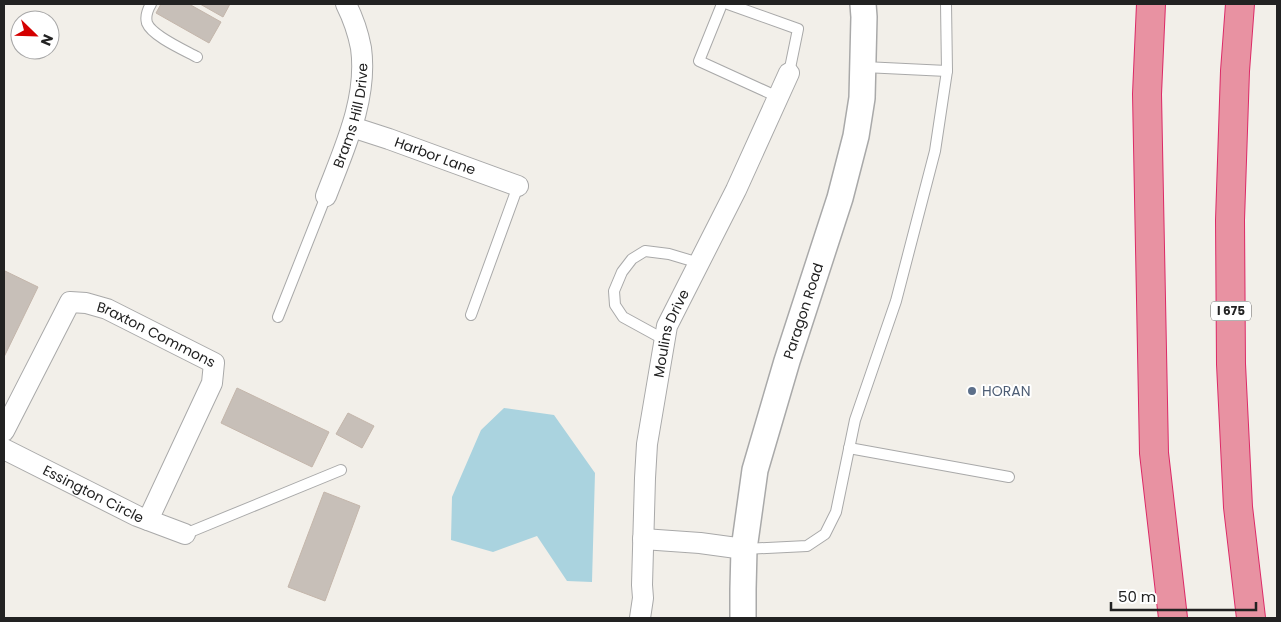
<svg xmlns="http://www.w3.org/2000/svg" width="1281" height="622" font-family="Poppins,sans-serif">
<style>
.water{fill:#aad3df}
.building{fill:#c7bfb8;stroke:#c4b6ab}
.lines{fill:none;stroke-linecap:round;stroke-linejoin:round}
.service-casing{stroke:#a9a9a9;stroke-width:12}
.minor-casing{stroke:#a9a9a9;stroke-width:22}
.tertiary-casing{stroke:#a9a9a9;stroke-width:28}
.motorway-casing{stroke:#dc2a67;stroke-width:30}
.service{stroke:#fff;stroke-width:10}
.minor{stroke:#fff;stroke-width:20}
.tertiary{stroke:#fff;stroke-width:25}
.motorway{stroke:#e892a2;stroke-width:28}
.service-dot{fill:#5c6f8a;stroke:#fff;stroke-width:2}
.labels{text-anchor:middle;stroke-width:4;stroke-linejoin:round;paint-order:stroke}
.shield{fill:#fff;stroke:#646464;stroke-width:1}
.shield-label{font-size:12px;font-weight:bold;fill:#222}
.street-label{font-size:14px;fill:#222;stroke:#fff}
.service-label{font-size:14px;fill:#4e5e75;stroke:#fff;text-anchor:start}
</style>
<rect width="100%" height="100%" fill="#f2efe9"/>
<polygon class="water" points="504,408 554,415 595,473 592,582 567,581 537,536 493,552 451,540 452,497 481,430"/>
<g class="building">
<polygon points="161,4 189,4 221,22 209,43 156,13"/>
<polygon points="200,4 230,4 223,17"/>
<polygon points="5,271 38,287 4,357 4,273"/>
<polygon points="237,388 329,432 312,467 221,423"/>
<polygon points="348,413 374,426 362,448 336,434"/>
<polygon points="324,492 360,506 325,601 288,587"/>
</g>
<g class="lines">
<defs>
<g id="service">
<path d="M 151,4 C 148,9 145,16 147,23 C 152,36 184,50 197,57"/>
<polyline points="722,4 699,61 778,97"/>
<polyline points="728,4 798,29 789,73"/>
<polyline points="946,4 947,71"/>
<polyline points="471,315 518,186"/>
<polyline points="278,317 326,196"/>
<polyline points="665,340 623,317 615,305 614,291 622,272 632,259 645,251 669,254 699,263"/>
<polyline points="849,448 1009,477"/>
<polyline points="185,534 341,470"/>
<polyline points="745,549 807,546 825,534 836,512 855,420 896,301 935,151 947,71 864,67"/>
</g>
<g id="minor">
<path id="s1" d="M 352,127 L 389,139 L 518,186"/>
<path id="s2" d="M 326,196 C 344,149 368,99 361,48 C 358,32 353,18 346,4"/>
<path id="s3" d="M 4,431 L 70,302 L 86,303 L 107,309 L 214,363 L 212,383 L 148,520"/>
<path id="s4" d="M 4,449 L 137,516 L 185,534"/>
<polyline points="643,539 700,543 744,549"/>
<path id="s5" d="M 640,618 L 643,598 L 642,585 L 645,478 L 647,444 L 667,326 L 736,190 L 789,73"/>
</g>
<g id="tertiary">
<path id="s6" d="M 743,618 L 743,589 L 744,549 L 755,470 L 787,361 L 840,198 L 856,136 L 862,98 L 864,17 L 863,4"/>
</g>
<g id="motorway">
<polyline points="1151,4 1147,94 1154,453 1173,618"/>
<polyline points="1240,4 1235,71 1230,220 1231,364 1238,507 1251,618"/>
</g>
</defs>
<use href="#service" class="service-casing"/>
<use href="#minor" class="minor-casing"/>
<use href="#tertiary" class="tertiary-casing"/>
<use href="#motorway" class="motorway-casing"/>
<use href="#service" class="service"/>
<use href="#minor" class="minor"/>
<use href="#tertiary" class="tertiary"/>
<use href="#motorway" class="motorway"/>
</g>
<circle class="service-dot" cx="972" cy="391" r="5"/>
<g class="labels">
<rect class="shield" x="1211" y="301.5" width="40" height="19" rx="4"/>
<g class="shield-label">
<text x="1231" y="315">I 675</text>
</g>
<g class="street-label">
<text dy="5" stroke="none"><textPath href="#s2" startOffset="85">Brams Hill Drive</textPath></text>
<text dy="5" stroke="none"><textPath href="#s1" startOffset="88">Harbor Lane</textPath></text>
<text dy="5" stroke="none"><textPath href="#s6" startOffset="315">Paragon Road</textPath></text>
<text dy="5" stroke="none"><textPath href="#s5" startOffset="288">Moulins Drive</textPath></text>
<text dy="5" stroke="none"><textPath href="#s3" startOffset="238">Braxton Commons</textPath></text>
<text dy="5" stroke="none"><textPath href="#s4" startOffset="100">Essington Circle</textPath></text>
</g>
<g class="service-label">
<text x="982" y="396">HORAN</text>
</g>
</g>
<rect width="1281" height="622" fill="none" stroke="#222222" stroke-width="10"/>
<g transform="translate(35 35) rotate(113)"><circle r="24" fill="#ffffff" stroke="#a7a7a7"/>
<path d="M0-4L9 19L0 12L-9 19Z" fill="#d40000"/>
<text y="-8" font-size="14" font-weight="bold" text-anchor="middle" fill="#222222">N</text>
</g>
<path d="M1111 602v8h145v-8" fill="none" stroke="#222222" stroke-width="2.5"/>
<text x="1118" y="602" font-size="15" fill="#222222" stroke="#ffffff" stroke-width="4" paint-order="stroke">50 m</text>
</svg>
